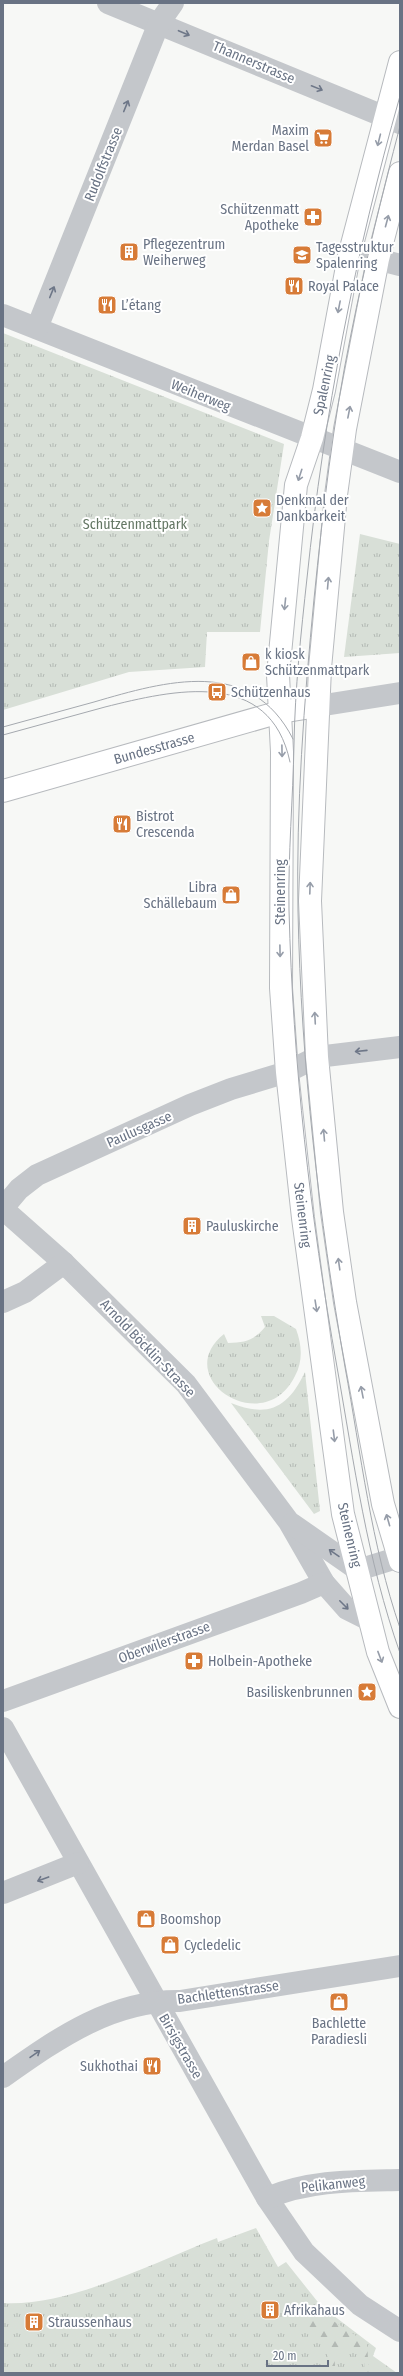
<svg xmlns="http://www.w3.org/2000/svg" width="403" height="2376" font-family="'Fira Sans Condensed',sans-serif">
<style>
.grass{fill:url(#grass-tufts)}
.forest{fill:url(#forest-firs)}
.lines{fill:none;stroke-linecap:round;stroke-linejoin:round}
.major-casing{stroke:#b7babe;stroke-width:24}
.minor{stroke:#c4c7cb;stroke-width:22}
.major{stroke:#fff;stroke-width:22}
.tram{stroke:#a5a9af;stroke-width:1}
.oneway{stroke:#6e7788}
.oneway2{stroke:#969da9}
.labels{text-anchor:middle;stroke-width:4;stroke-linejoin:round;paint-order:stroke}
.street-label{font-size:14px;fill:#697384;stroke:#fff}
.poi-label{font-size:14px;fill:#697384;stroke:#fff;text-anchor:start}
.park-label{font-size:14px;fill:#647764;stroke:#fff}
</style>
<defs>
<pattern id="grass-tufts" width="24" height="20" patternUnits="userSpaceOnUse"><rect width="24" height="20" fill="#d8dfd7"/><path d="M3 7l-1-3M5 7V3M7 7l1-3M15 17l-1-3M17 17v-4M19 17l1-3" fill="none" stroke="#b3b9b4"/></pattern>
<pattern id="forest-firs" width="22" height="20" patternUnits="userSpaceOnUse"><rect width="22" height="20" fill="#d8dfd7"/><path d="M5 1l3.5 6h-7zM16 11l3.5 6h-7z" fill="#b3b9b4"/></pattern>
</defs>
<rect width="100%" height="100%" fill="#f7f8f6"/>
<g class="grass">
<polygon points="3,333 284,444 269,541 260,632 207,632 205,667 129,672 3,710"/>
<polygon points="360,534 400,544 400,653 344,657"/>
<path d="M 261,1316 L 274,1316 L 296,1329 C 302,1345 303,1361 295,1376 C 264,1440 169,1378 224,1334 L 228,1343 C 246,1343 254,1340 265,1327 Z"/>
<path d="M 305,1372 L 320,1511 L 314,1514 L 231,1403 C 268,1418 288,1408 305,1372 Z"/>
<path d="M 256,2228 L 278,2267 L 286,2262 L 321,2306 L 376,2348 L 373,2356 L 397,2373 L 3,2373 L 3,2303 C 69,2307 155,2262 217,2238 L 218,2242 Z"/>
</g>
<polygon class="forest" points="318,2311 367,2343 369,2373 365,2373 363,2347 334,2350 335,2366 330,2366 326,2349 303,2330"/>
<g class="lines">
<defs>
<g id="major">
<polyline points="400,62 349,256 324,390 312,438 296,485 278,675 282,752 281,988 287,1072 303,1218 343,1514 378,1652 400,1707"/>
<polyline points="400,173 378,259 345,429 336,495 320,668 310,901 317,1057 332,1212 345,1302 383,1504 400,1561"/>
<polyline points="3,791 280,712 318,706"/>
</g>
</defs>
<use href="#major" class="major-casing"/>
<g class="minor">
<polyline points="108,3 400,123"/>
<polyline points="350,252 400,265"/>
<polyline points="3,315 400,472"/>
<polyline points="37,328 159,23 173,3"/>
<polyline points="318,706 400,693"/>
<polyline points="3,1208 19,1189 37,1175 190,1105 231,1089 287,1072 317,1057 400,1047"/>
<polyline points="3,1209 64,1263 186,1384 289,1522 324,1583 347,1609 369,1620"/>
<polyline points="3,1302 25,1292 64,1263"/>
<polyline points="292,1524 358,1570 400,1557"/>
<polyline points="3,1701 301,1593 324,1583"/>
<polyline points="3,1728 267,2198 304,2252 360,2305 400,2331"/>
<polyline points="3,1893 78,1863"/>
<path d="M 3,2077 C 57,2039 111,2000 180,2001 L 400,1966"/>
<path d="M 267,2198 C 310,2180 354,2181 400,2180"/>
</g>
<use href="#major" class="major"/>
<g class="tram">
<path d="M 400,96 C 355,254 324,415 307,578 C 301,633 295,688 294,744 C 293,799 288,854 289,910 C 293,1063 310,1216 337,1367 C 354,1463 367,1560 400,1653"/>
<path d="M 400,126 C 382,195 365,264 351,334 C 333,422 323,510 314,599 C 304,702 296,807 298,911 C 301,1065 319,1216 345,1367 C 361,1454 371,1544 400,1628"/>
<path d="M 3,727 C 33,719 64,710 94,702 C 166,681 251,656 293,739"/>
<path d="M 3,735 C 37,726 71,716 105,707 C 173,690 270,667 290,762"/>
</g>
</g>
<defs><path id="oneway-shaft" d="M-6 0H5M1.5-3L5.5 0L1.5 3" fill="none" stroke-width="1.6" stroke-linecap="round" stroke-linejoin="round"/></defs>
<g class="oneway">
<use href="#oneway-shaft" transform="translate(184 33) rotate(23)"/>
<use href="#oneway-shaft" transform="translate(317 88) rotate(22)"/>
<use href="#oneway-shaft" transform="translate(126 106) rotate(-68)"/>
<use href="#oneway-shaft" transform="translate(52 292) rotate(-68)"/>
<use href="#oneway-shaft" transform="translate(361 1051) rotate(174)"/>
<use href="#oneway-shaft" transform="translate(334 1553) rotate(-145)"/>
<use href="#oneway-shaft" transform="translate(344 1605) rotate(45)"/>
<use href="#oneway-shaft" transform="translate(43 1879) rotate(160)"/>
<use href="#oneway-shaft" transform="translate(35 2054) rotate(-35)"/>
</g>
<g class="oneway2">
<use href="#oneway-shaft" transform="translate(379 140) rotate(104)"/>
<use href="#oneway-shaft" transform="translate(387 221) rotate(-75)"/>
<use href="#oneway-shaft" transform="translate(339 307) rotate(101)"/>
<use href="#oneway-shaft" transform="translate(349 412) rotate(-79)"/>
<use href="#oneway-shaft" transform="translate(300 475) rotate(108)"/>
<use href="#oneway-shaft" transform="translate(328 583) rotate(-85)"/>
<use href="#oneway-shaft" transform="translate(285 604) rotate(96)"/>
<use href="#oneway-shaft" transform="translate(282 751) rotate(89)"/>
<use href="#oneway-shaft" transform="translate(310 888) rotate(-88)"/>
<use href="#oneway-shaft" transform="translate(280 951) rotate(89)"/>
<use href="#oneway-shaft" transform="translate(315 1018) rotate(-93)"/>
<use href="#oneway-shaft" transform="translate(324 1135) rotate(-95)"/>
<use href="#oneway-shaft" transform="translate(339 1264) rotate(-98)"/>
<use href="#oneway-shaft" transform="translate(316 1306) rotate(81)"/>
<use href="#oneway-shaft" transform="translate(362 1392) rotate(-101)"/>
<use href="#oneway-shaft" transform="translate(334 1436) rotate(83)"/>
<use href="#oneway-shaft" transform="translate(388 1520) rotate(-106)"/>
<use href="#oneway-shaft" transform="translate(380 1657) rotate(69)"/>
</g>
<defs>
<symbol id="supermarket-square" viewBox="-11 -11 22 22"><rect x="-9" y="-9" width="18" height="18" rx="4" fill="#d77b37" stroke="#fff"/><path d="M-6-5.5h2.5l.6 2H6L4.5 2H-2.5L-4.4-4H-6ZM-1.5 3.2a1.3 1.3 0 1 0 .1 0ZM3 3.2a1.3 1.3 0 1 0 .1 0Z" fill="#fff"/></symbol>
<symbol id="pharmacy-square" viewBox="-11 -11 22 22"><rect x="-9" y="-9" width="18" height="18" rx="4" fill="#d77b37" stroke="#fff"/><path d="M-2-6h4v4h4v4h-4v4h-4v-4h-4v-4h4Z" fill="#fff"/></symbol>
<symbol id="building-square" viewBox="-11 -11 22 22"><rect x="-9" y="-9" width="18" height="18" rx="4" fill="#d77b37" stroke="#fff"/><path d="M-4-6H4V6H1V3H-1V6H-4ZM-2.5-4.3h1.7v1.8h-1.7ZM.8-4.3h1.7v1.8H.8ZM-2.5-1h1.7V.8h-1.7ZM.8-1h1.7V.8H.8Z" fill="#fff"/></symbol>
<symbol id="school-square" viewBox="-11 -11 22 22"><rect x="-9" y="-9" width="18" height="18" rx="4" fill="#d77b37" stroke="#fff"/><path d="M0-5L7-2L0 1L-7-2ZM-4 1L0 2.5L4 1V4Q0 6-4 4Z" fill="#fff"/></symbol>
<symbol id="restaurant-square" viewBox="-11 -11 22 22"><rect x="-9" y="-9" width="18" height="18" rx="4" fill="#d77b37" stroke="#fff"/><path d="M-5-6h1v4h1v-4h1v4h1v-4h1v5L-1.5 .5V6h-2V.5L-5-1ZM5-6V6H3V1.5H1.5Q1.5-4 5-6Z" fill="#fff"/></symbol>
<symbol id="sight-square" viewBox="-11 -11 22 22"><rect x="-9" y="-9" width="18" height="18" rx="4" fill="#d77b37" stroke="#fff"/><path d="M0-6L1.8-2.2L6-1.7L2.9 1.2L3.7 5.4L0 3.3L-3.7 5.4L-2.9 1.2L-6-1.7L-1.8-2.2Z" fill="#fff"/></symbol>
<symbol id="shop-square" viewBox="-11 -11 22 22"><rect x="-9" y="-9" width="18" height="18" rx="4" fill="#d77b37" stroke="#fff"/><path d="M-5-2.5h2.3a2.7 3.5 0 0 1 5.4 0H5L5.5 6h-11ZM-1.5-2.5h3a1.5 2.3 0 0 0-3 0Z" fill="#fff"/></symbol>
<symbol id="bus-square" viewBox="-11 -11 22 22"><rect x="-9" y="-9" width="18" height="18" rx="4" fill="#d77b37" stroke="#fff"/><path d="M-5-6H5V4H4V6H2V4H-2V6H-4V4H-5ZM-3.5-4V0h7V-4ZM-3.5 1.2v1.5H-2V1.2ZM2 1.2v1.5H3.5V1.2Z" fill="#fff"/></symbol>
</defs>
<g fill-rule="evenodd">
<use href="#supermarket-square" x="312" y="127" width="22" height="22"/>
<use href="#pharmacy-square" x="302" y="206" width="22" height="22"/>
<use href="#building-square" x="118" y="241" width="22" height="22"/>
<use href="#school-square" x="291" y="244" width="22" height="22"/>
<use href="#restaurant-square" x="283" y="275" width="22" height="22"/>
<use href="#restaurant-square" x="96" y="294" width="22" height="22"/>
<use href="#sight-square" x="251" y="497" width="22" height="22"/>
<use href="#shop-square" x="240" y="651" width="22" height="22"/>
<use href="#bus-square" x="206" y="681" width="22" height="22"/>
<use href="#restaurant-square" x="111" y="813" width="22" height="22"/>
<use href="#shop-square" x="220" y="884" width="22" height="22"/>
<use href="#building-square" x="181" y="1215" width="22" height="22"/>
<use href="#pharmacy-square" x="183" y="1650" width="22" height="22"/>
<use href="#sight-square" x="356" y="1681" width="22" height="22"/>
<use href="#shop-square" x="135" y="1908" width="22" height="22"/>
<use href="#shop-square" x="159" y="1934" width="22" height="22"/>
<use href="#shop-square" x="328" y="1991" width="22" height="22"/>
<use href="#restaurant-square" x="141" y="2055" width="22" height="22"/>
<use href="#building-square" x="259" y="2299" width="22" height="22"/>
<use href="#building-square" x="23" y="2311" width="22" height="22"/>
</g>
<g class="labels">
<g class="street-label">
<text transform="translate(254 62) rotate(23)" y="5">Thannerstrasse</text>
<text transform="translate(103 164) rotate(-68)" y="5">Rudolfstrasse</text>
<text transform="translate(324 385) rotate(-78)" y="5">Spalenring</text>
<text transform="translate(201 395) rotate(22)" y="5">Weiherweg</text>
<text transform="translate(154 748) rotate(-16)" y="5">Bundesstrasse</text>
<text transform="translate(280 892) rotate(-90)" y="5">Steinenring</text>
<text transform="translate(139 1129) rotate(-24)" y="5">Paulusgasse</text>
<text transform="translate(303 1215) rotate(83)" y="5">Steinenring</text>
<text transform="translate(148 1348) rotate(46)" y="5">Arnold Böcklin-Strasse</text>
<text transform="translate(350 1535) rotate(77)" y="5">Steinenring</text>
<text transform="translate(164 1642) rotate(-20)" y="5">Oberwilerstrasse</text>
<text transform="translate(228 1992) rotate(-8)" y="5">Bachlettenstrasse</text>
<text transform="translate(181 2046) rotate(60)" y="5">Birsigstrasse</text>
<text transform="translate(333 2184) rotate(-6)" y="5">Pelikanweg</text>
</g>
<g class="poi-label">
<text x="309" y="135" text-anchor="end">Maxim<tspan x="309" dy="16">Merdan Basel</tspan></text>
<text x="299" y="214" text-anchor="end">Schützenmatt<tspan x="299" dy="16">Apotheke</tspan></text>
<text x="143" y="249">Pflegezentrum<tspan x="143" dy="16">Weiherweg</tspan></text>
<text x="316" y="252">Tagesstruktur<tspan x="316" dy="16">Spalenring</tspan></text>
<text x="308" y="291">Royal Palace</text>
<text x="121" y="310">L’étang</text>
<text x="276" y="505">Denkmal der<tspan x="276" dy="16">Dankbarkeit</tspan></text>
<text x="265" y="659">k kiosk<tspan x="265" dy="16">Schützenmattpark</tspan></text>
<text x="231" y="697">Schützenhaus</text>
<text x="136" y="821">Bistrot<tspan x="136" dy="16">Crescenda</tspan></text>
<text x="217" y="892" text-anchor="end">Libra<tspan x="217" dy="16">Schällebaum</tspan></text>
<text x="206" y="1231">Pauluskirche</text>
<text x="208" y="1666">Holbein-Apotheke</text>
<text x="353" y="1697" text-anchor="end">Basiliskenbrunnen</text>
<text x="160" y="1924">Boomshop</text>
<text x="184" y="1950">Cycledelic</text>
<text x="339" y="2028" text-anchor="middle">Bachlette<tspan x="339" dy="16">Paradiesli</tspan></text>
<text x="138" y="2071" text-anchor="end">Sukhothai</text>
<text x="284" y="2315">Afrikahaus</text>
<text x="48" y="2327">Straussenhaus</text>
</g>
<g class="park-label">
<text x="135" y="529">Schützenmattpark</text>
</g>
</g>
<rect width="403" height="2376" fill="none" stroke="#697384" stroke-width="8"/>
<path d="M267 2360v6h61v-6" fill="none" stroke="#697384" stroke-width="2"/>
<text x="273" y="2360" font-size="12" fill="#697384" stroke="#ffffff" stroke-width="3" paint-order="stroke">20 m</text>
</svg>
